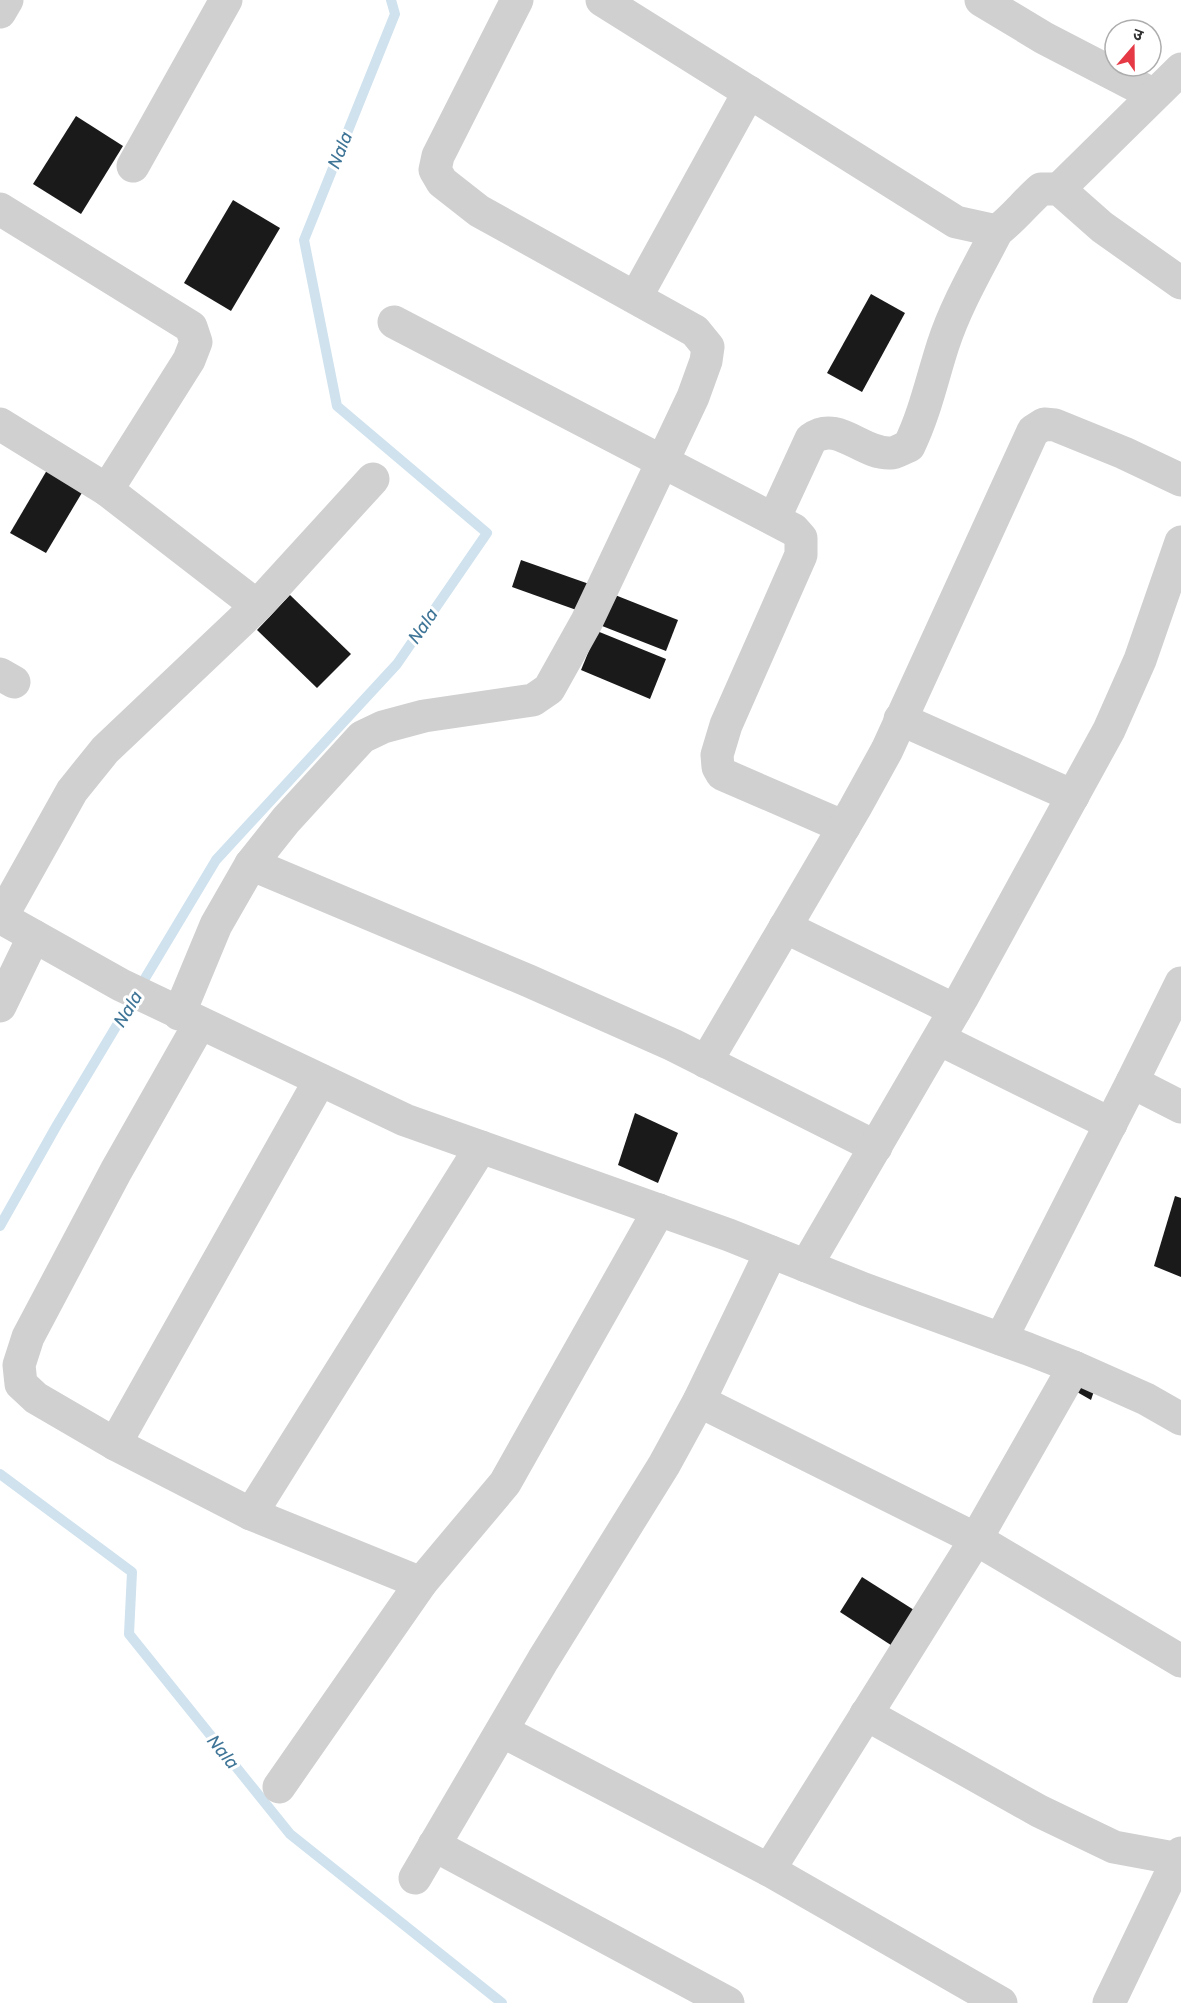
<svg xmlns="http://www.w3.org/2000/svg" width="1181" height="2003" font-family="Rubik,'Noto Sans Devanagari',sans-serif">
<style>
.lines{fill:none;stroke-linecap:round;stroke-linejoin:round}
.stream{stroke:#cfe2ee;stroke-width:10}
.building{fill:#1a1a1a}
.street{stroke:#d0d0d0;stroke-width:33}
.labels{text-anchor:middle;stroke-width:6;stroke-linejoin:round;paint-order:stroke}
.water-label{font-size:18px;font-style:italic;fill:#3f7597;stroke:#fff}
</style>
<rect width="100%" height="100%" fill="#fff"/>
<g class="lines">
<g class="stream">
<polyline points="0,1226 57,1125 216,860 397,664 487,533 337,406 304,240 395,14 391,0"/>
<polyline points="0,1474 132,1572 129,1634 290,1834 502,2003"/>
</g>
</g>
<g class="building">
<polygon points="76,116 123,146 81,214 33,184"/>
<polygon points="233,200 280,228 231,311 184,283"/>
<polygon points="871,294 905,313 862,392 827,373"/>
<polygon points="50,465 86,486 46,553 10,533"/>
<polygon points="521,560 592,585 582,612 512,587"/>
<polygon points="610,593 678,620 666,651 597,624"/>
<polygon points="290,595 351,654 317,688 257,630"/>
<polygon points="597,631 666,659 650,699 581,670"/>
<polygon points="635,1113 678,1133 658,1183 618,1165"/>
<polygon points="1175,1196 1181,1198 1181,1277 1154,1266"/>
<polygon points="1078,1378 1096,1385 1091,1400 1077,1392"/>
<polygon points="862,1577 914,1610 897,1649 840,1612"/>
</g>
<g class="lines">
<g class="street">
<path d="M 602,0 L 956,222 L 997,231 C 1014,218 1025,203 1041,189 L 1059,189 L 1102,227 L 1181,283"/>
<polyline points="981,0 1044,38 1154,95"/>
<polyline points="0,12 7,0"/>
<polyline points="133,166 226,0"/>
<polyline points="1059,189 1181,69"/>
<polyline points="0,209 191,327 196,342 189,360 107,490"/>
<polyline points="636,297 749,92"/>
<polyline points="394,322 794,530 801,538 801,555 726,725 717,755 718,767 722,774 844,827"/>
<polyline points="0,424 107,490 257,606"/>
<path d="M 774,519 L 811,439 C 838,419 862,455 891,453 C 896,453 903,448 909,446 C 925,413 932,379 943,345 C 956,305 978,268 997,231"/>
<polyline points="0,674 14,682"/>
<polyline points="900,719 1073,796"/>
<polyline points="251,864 529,981 673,1045 876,1147"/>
<polyline points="0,917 121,985 405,1120 729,1235 864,1289 1028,1349 1074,1367 1146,1399 1181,1419"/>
<polyline points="1,918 72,791 105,750 257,606 373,479"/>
<polyline points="785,927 955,1010"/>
<polyline points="0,1006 34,936"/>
<polyline points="179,1014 216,925 251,864 286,820 362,737 383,727 424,716 533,700 549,689 587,621 693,397 706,361 708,347 695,331 479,211 442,182 435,170 438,156 517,0"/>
<polyline points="200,1023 116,1171 28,1337 19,1365 21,1384 36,1398 115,1444 251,1514 421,1583"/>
<polyline points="939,1039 1111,1124"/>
<polyline points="706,1062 855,808 887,750 1033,431 1044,424 1055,425 1124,453 1181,480"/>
<polyline points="1132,1082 1181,1107"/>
<polyline points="806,1266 962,998 1109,730 1140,660 1181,542"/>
<polyline points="1001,1339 1132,1082 1181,983"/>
<polyline points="699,1401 976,1539 1181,1661"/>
<polyline points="115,1444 320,1080"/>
<polyline points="251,1514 481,1147"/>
<polyline points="866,1714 1039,1811 1114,1847 1179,1859"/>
<polyline points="502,1731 769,1870 1001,2003"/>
<polyline points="279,1787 421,1583 505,1483 659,1210"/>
<polyline points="434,1845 728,2003"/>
<polyline points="769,1870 976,1539 1074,1367"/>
<polyline points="415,1878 543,1660 664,1465 699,1401 771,1252"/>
<polyline points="1109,2003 1181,1853"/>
</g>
</g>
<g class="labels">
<g class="water-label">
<text transform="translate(340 150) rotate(-68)" y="6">Nala</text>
<text transform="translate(423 626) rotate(-56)" y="6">Nala</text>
<text transform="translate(128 1009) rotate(-59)" y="6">Nala</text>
<text transform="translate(223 1752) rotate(51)" y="6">Nala</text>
</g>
</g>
<g transform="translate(1133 48) rotate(20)"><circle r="28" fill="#ffffff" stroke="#adadad" stroke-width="1.5"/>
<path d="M0-4.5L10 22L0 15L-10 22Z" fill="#e63946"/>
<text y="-9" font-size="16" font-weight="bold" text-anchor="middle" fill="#333333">उ</text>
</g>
</svg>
